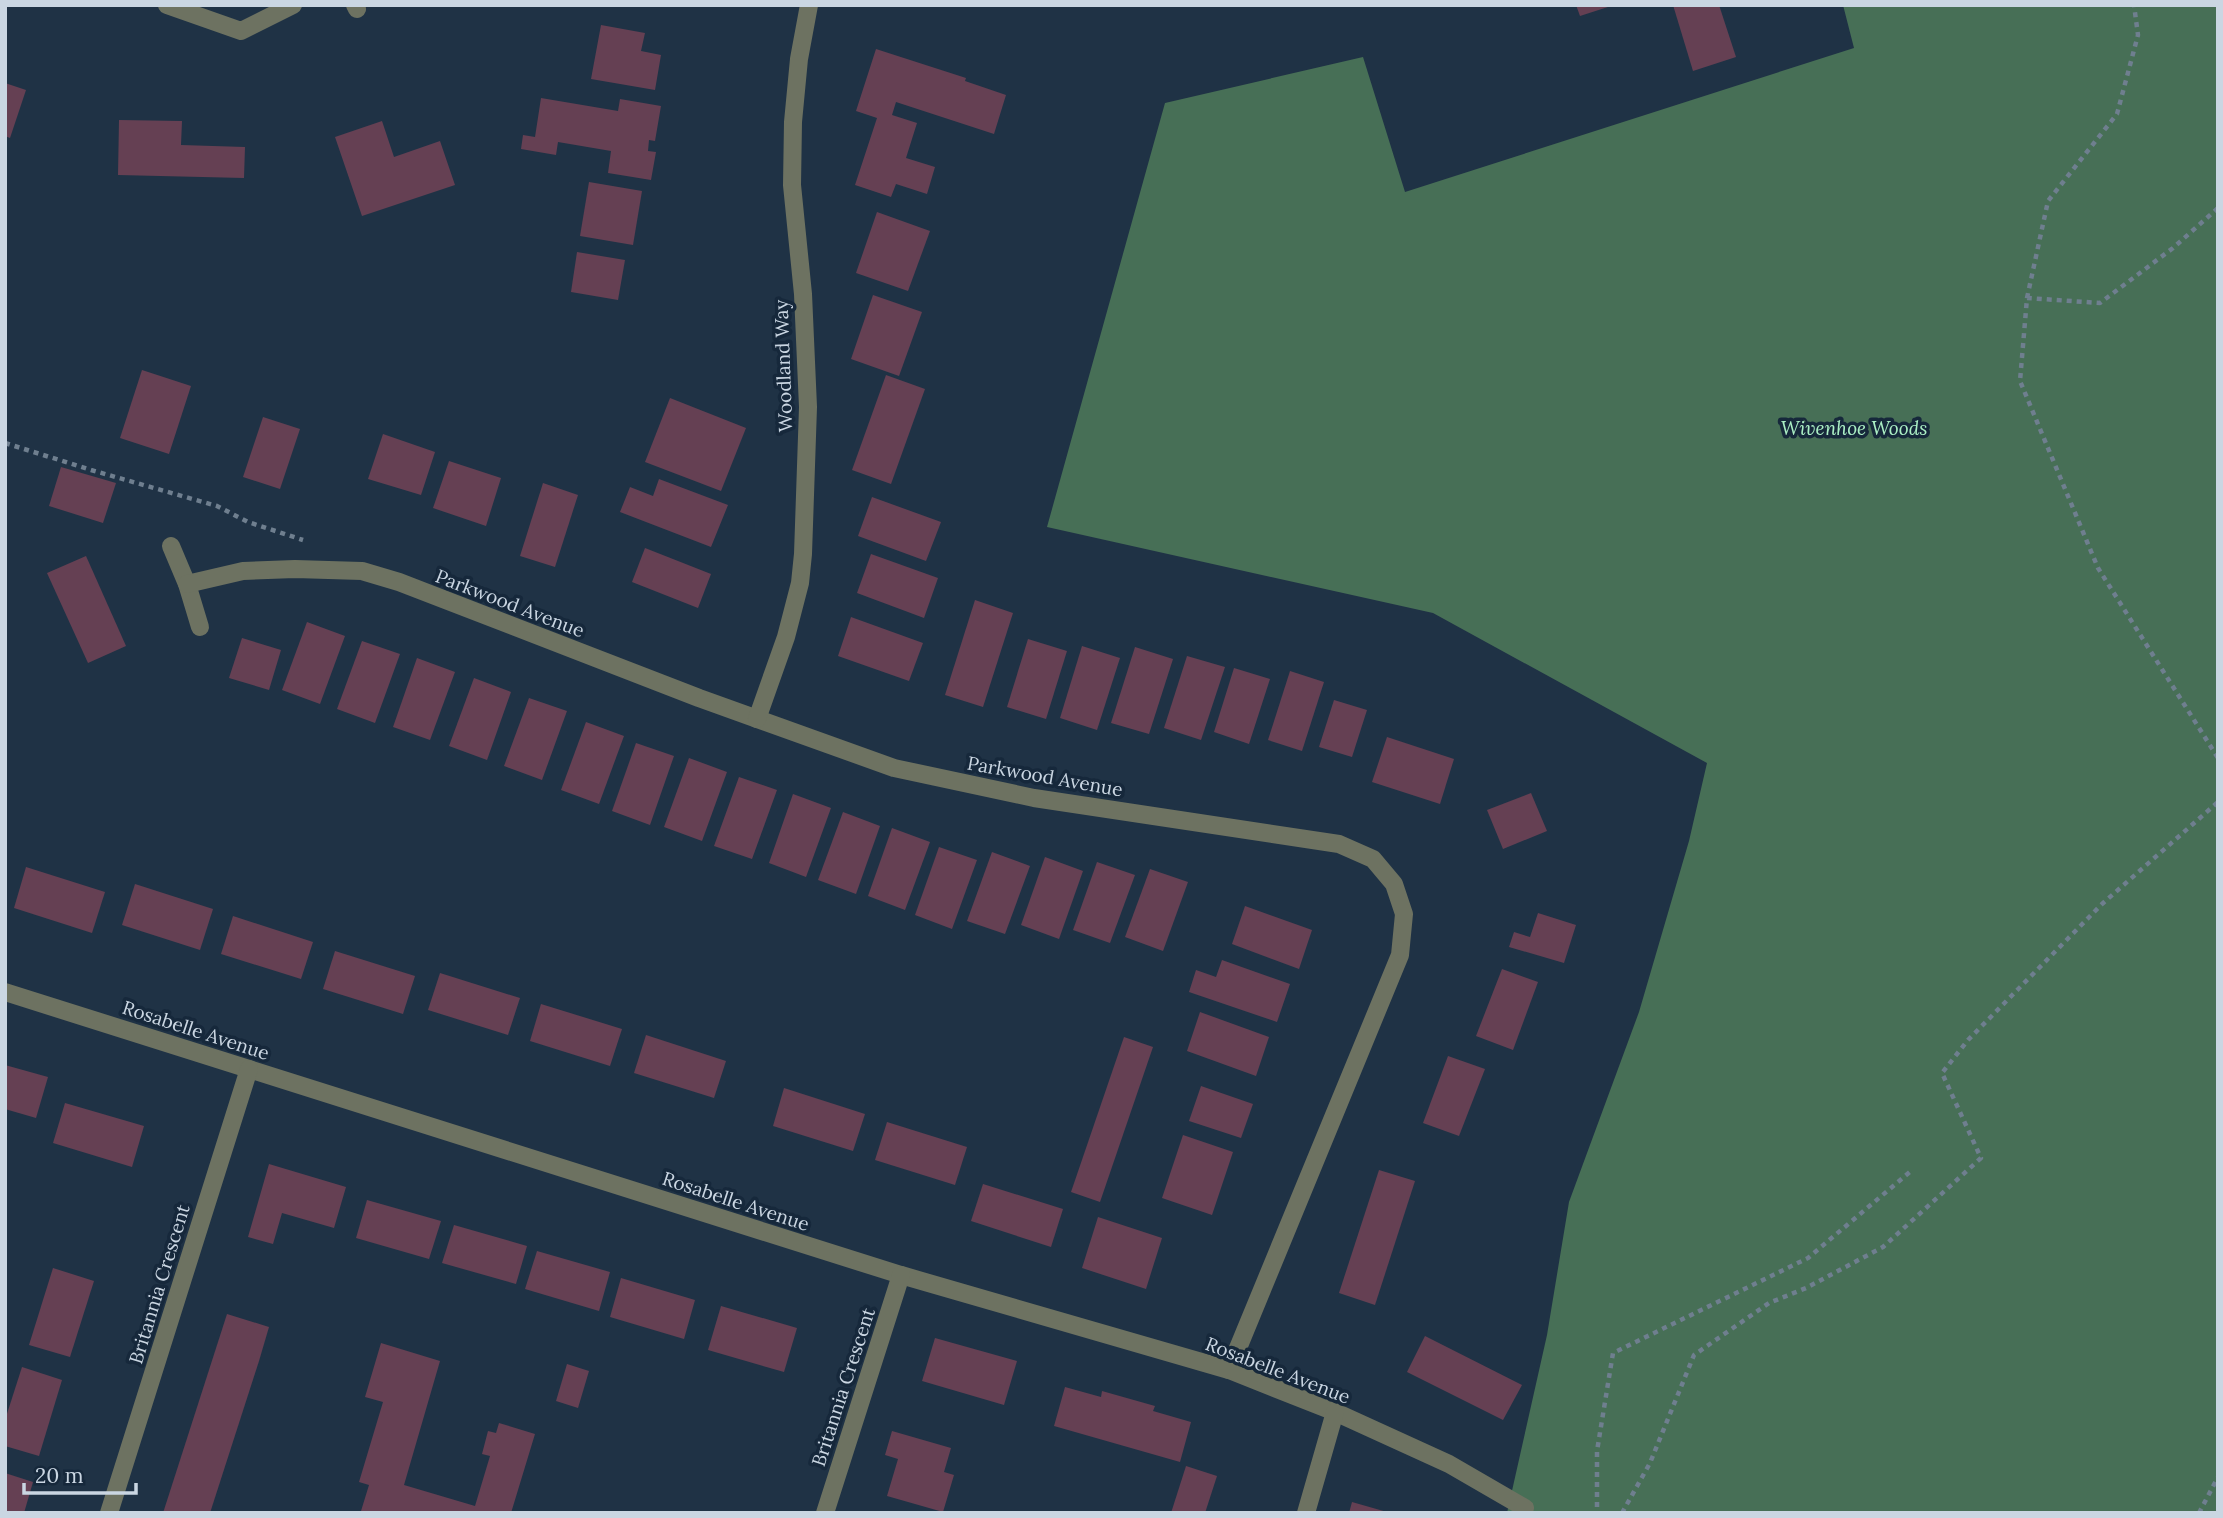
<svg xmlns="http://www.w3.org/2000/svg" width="2223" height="1518" font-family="Lora,serif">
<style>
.forest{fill:#476f56}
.building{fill:#654053}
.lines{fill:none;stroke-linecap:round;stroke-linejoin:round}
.path{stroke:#6f7f8f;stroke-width:4.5;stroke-dasharray:5 5;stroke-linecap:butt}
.minor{stroke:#6d7261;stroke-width:18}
.labels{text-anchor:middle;stroke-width:7;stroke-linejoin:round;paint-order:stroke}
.street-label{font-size:19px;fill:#cad6e2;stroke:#16283b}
.park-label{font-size:19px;font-style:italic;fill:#acf0c5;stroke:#16283b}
</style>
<rect width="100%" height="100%" fill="#1f3245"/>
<polygon class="forest" points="1843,5 2218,5 2218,1513 1507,1513 1547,1335 1569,1202 1639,1012 1689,841 1707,763 1433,613 1047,527 1165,103 1363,57 1405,192 1854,48"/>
<g class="building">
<polygon points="1576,5 1611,5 1611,6 1580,16"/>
<polygon points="1673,5 1719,5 1736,57 1693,71"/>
<polygon points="601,25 645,33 641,51 661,55 655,90 591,79"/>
<polygon points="876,49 966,78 965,81 1006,95 994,134 896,102 892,115 917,123 906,158 935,167 927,194 896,184 891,197 855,185 877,118 856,111"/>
<polygon points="5,83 26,90 10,138 5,136"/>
<polygon points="541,98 618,111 620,99 661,106 655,141 649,140 648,151 656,152 651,180 608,173 611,151 558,142 556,155 521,149 523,135 535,137"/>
<polygon points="119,120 182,121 181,145 245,147 244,178 118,175"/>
<polygon points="382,121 394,157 440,141 455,185 362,216 335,137"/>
<polygon points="589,182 642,191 633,245 580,236"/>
<polygon points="877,212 930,231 908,291 856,273"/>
<polygon points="577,252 625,260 618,300 571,292"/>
<polygon points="873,295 922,312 899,376 851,359"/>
<polygon points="142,370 191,386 169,454 120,438"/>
<polygon points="886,375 925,389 891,484 852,470"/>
<polygon points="670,398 746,428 721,491 645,462"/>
<polygon points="263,417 300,429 280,489 243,477"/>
<polygon points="383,434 435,452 421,495 368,479"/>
<polygon points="449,461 501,478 486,526 433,508"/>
<polygon points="61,467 116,483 103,523 49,506"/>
<polygon points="659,479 728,505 711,547 620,512 630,487 653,496"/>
<polygon points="543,483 578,495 555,567 520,556"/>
<polygon points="872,497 941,522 926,561 858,536"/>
<polygon points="645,548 711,574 698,608 632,582"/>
<polygon points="871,554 938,578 924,618 857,593"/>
<polygon points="86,556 126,646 88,663 47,573"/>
<polygon points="975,600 1013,613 983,707 945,695"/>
<polygon points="851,617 923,643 909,681 838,656"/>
<polygon points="307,622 345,636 320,704 282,690"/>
<polygon points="242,638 281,650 269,690 229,678"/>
<polygon points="1028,639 1067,651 1046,719 1007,707"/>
<polygon points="362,641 400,654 375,723 337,709"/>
<polygon points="1082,646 1120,658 1097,730 1060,718"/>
<polygon points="1135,647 1173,659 1149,734 1111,723"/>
<polygon points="1187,656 1225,667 1201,740 1164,728"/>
<polygon points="417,658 455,672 430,740 393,727"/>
<polygon points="1234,668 1270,679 1249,744 1214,732"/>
<polygon points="1290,671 1324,682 1302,751 1268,740"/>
<polygon points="474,678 511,692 487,760 449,746"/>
<polygon points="529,698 567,711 542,780 504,766"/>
<polygon points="1334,700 1367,710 1352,757 1319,747"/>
<polygon points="586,722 624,736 599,804 561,790"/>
<polygon points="1387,737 1454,759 1440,804 1372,782"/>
<polygon points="636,743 674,756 650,825 612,811"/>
<polygon points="689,758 727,772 702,841 664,827"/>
<polygon points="739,777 777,790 752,859 714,846"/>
<polygon points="1531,793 1547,831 1503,849 1487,810"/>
<polygon points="793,794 831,808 806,877 769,863"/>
<polygon points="843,812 880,826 856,894 818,880"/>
<polygon points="892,828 930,842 905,910 868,896"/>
<polygon points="939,847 977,860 952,929 915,915"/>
<polygon points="992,852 1030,866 1005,934 967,921"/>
<polygon points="1045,857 1083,871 1059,939 1021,925"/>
<polygon points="1097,862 1135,875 1110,943 1073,930"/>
<polygon points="26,867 105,892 92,933 14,908"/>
<polygon points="1150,869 1188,882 1163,951 1125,937"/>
<polygon points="135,884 213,909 200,950 122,925"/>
<polygon points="1245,906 1312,930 1299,969 1232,944"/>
<polygon points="1538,913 1576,925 1564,963 1509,947 1514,932 1530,937"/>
<polygon points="233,916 313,942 301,979 221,954"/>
<polygon points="335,951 415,976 403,1014 323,989"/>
<polygon points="1222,960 1290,984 1277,1022 1189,992 1196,970 1216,977"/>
<polygon points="1502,969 1538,982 1513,1050 1476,1036"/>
<polygon points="440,973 520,998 508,1035 428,1010"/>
<polygon points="541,1004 622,1029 610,1066 530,1041"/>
<polygon points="1200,1012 1269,1037 1256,1076 1187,1051"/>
<polygon points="646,1035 726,1061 714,1098 634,1073"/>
<polygon points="1124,1037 1153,1047 1100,1202 1071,1192"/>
<polygon points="1448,1056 1485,1069 1459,1136 1423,1123"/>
<polygon points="5,1065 48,1077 36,1118 5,1109"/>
<polygon points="1201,1086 1253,1104 1241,1138 1189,1121"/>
<polygon points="784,1088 865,1114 853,1151 773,1126"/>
<polygon points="65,1103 144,1126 132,1167 53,1143"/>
<polygon points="887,1122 967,1147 955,1185 875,1160"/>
<polygon points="1183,1135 1233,1152 1212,1215 1162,1198"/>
<polygon points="269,1164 346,1187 334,1228 282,1213 273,1244 248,1237"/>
<polygon points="1379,1170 1415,1181 1375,1305 1339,1293"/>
<polygon points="983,1184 1063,1209 1051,1247 971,1221"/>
<polygon points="367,1200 441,1221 429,1259 356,1238"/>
<polygon points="1098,1217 1162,1238 1146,1289 1082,1268"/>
<polygon points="454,1225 527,1246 516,1284 442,1263"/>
<polygon points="537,1251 610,1272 599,1311 525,1289"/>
<polygon points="53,1268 94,1281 70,1357 29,1345"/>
<polygon points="621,1278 695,1300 684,1339 610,1317"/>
<polygon points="721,1306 797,1328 784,1372 708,1350"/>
<polygon points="227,1314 269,1327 259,1361 210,1513 163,1513"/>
<polygon points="1425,1336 1522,1385 1503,1420 1407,1372"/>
<polygon points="935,1338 1017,1361 1004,1405 922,1381"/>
<polygon points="381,1343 440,1361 404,1485 475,1506 490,1456 482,1454 488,1431 496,1433 499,1423 535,1434 511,1513 367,1513 361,1511 369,1485 359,1482 383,1402 365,1397"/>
<polygon points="567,1364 589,1371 578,1408 556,1401"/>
<polygon points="22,1367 62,1380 39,1456 5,1446 5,1420"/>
<polygon points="1065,1387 1101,1397 1102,1391 1155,1406 1153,1411 1191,1422 1180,1462 1054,1426"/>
<polygon points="892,1431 951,1448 944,1472 954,1475 943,1512 887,1496 898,1459 885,1455"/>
<polygon points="1186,1466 1217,1476 1205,1513 1171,1513"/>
<polygon points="5,1473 33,1482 24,1513 5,1513"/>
<polygon points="1352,1502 1387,1512 1387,1513 1349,1513"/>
</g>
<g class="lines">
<g class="path">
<polyline points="2218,208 2173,248 2100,303 2027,298 2020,381 2098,568 2218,758"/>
<polyline points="2027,298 2048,201 2117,114 2138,35 2134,5"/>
<polyline points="5,443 91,470 217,506 248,522 303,540"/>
<polyline points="1597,1507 1597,1451 1613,1353 1808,1258 1911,1171"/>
<polyline points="1622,1513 1650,1463 1694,1355 1769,1303 1806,1288 1883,1247 1981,1158 1942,1073 1968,1040 2102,904 2218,802"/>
<polyline points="2199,1513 2218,1477"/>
</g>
<g class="minor">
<polyline points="167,5 241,31 293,5"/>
<polyline points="355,5 357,9"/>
<polyline points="171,546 187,584 200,627"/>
<polyline points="187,584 243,571 295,569 362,571 399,582 699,698 894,768 1034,798 1339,844 1373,859 1394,884 1404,914 1400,955 1229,1370"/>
<polyline points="757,719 786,637 800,583 803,554 808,407 803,294 792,185 793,122 799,59 809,5"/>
<polyline points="5,992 901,1275 1229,1370 1335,1412 1449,1464 1525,1508"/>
<polyline points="109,1513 249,1069"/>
<polyline points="825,1513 901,1275"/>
<polyline points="1306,1513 1335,1412"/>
</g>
</g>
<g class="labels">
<g class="street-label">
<text transform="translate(783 366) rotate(-92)" y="7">Woodland Way</text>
<text transform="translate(510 603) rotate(21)" y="7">Parkwood Avenue</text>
<text transform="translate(1045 776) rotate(10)" y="7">Parkwood Avenue</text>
<text transform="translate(196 1030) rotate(18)" y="7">Rosabelle Avenue</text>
<text transform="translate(736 1201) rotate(18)" y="7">Rosabelle Avenue</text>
<text transform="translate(159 1284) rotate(-73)" y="7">Britannia Crescent</text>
<text transform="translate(1278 1370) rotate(21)" y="7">Rosabelle Avenue</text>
<text transform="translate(843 1387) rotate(-72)" y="7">Britannia Crescent</text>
</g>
<g class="park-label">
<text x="1854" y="435">Wivenhoe Woods</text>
</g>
</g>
<rect width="2223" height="1518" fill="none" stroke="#cad6e2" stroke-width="14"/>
<path d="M24 1483v10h112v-10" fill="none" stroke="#cad6e2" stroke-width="3.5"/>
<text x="35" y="1483" font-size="21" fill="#cad6e2" stroke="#16283b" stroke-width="5" paint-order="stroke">20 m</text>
</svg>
